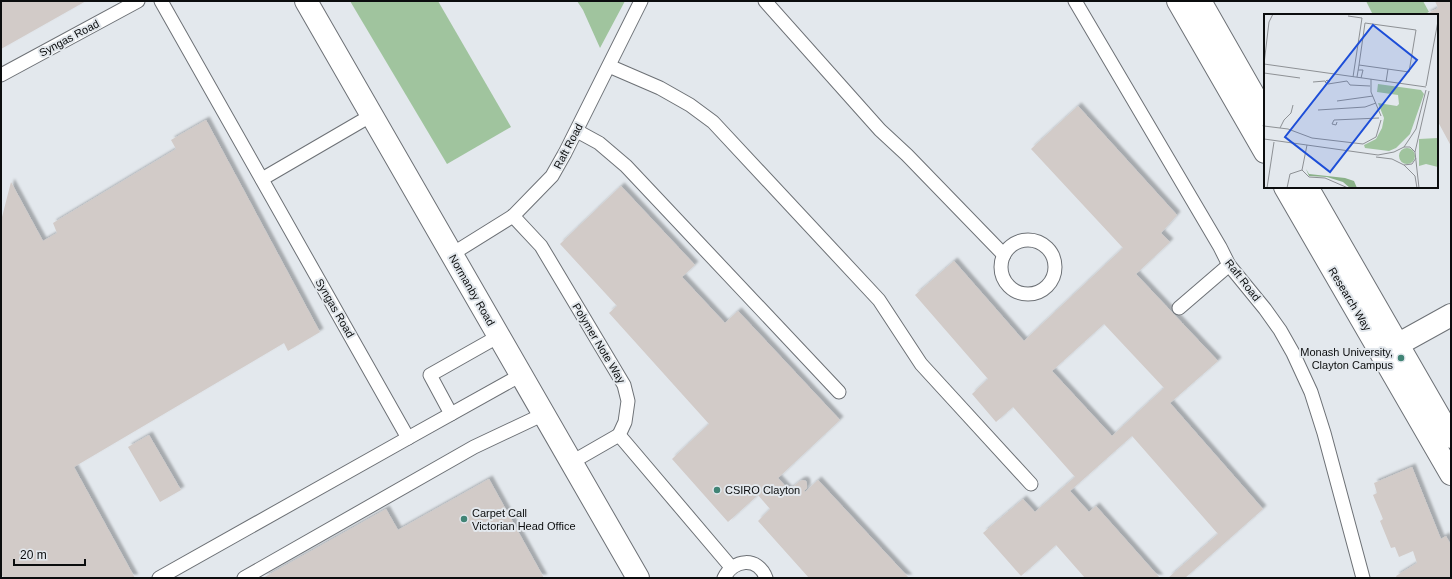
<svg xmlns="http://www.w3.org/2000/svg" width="1452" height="579" font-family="Helvetica,sans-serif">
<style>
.green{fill:#a0c49e}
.building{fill:#d2cbc8;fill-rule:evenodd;filter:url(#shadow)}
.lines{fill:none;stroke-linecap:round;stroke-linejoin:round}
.service-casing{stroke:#6d7176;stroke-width:15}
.minor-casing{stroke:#6d7176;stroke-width:24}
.tertiary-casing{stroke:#6d7176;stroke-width:24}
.service{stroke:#fff;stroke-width:13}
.minor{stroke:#fff;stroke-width:22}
.tertiary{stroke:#fff;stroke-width:22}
.poi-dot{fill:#418475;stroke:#e3e8ed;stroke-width:1.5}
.labels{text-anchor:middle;stroke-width:4;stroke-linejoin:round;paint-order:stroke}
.street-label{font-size:11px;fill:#0b0d0e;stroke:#e3e8ed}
.poi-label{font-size:11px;fill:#0b0d0e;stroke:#e3e8ed;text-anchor:start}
.inset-road{fill:none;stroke:#8d9094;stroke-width:1}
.view{fill:#1d4ed8;fill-opacity:0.15;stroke:#1d4ed8;stroke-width:2}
.inset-edge{fill:none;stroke:#0b0d0e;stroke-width:2}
</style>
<defs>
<filter id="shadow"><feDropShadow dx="3.5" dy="-3.5" stdDeviation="1" flood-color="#0004"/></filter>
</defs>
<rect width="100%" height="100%" fill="#e3e8ed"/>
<g class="green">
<polygon points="350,1 438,1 511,127 447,164"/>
<polygon points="577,1 625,1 600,48 583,10"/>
<polygon points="1366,1 1423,1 1429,12 1423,15 1373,15"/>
</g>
<g class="building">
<polygon points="1,1 86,1 1,49"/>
<polygon points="1435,1 1451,1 1451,146 1437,120 1437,15 1425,15 1438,8"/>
<path d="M 1078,106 L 1177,215 L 1161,233 L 1170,242 L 1136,274 L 1218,361 L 1170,403 L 1263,509 L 1185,578 L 1168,578 L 1218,534 L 1132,436 L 1070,491 L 1089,512 L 1096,506 L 1160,578 L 1085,578 L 1056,545 L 1021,576 L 983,533 L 1023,499 L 1035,512 L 1075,477 L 1013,407 L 996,422 L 972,394 L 988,379 L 915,295 L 954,261 L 1024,341 L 1123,248 L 1031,149 ZM 1104,324 L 1164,388 L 1112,436 L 1052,371 Z"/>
<polygon points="206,120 320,332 288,351 284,343 74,467 135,578 4,578 1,574 1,221 11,182 43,241 57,233 53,223 176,149 171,140"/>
<polygon points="621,186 695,265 682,277 725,323 738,311 840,420 778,478 789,490 800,481 803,480 806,481 807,484 807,488 804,491 805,492 818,480 909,578 809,578 758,521 770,509 758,495 728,522 672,459 709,424 609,313 617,306 560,244"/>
<polygon points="149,435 181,490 160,502 128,447"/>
<polygon points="1412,467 1441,539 1446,536 1451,545 1451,578 1397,578 1396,576 1417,563 1413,551 1399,557 1395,547 1391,548 1380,521 1383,519 1373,495 1377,493 1374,483"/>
<polygon points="489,479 544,578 263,578 386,509 398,530"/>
</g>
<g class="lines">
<defs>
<g id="service">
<polyline points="765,1 880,130 907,155 1004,255"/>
<polyline points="1075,1 1220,247 1229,265 1265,309 1280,330 1293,353 1311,392 1324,433 1363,578"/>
<polyline points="609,66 660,88 690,105 713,122 879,300 921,364 1031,484"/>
<polyline points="1,75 138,1"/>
<polyline points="577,131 599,143 626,166 839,392"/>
<polyline points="262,179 372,115"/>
<polyline points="513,216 541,246 624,385 628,401 625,422 619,435 731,567"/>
<circle cx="1028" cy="267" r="27"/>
<polyline points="452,254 513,216 552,176 565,153 641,1"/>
<polyline points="1179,308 1229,265"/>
<polyline points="451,414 430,375 499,336"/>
<polyline points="408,438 521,375"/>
<polyline points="572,462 619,435"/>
<polyline points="159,578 408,438 161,1"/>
<polyline points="244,578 474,447 544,414"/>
<path d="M 724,578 C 733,559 758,556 766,578"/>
</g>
<g id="minor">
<polyline points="1178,1 1265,152"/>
<polyline points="1200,1 1265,115"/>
<polyline points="1285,187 1451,474"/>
<polyline points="1307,187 1451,437"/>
<polyline points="1386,351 1451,315"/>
</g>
<polyline id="tertiary" points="306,1 638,578"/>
</defs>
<use href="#service" class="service-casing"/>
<use href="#minor" class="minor-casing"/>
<use href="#tertiary" class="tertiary-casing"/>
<use href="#service" class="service"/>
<use href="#minor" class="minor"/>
<use href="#tertiary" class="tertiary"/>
</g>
<g class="poi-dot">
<circle cx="1401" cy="358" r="4"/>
<circle cx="717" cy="490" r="4"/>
<circle cx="464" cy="519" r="4"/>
</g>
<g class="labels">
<g class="street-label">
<text transform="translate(69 38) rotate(-28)" y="4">Syngas Road</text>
<text transform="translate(568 146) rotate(-62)" y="4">Raft Road</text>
<text transform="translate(1243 280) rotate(52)" y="4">Raft Road</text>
<text transform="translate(472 290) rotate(60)" y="4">Normanby Road</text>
<text transform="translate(1350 299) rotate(59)" y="4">Research Way</text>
<text transform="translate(335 308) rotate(60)" y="4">Syngas Road</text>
<text transform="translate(599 343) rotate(59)" y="4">Polymer Note Way</text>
</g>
<g class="poi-label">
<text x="1393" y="356" text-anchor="end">Monash University,<tspan x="1393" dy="13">Clayton Campus</tspan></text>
<text x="725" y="494">CSIRO Clayton</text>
<text x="472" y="517">Carpet Call<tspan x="472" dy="13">Victorian Head Office</tspan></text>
</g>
</g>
<g transform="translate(1264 14)">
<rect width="174" height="174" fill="#e3e8ed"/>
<path d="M 114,70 L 157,76 L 160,80 L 146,120 L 132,134 L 125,137 L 101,134 L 100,131 L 112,125 L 118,114 L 120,104 L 114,89 L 133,92 L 135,90 L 134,81 L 113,78 ZM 174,124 L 174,153 L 162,150 L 155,152 L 155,125 ZM135 142a8 8 0 1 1 16 0a8 8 0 1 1-16 0Z" fill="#a0c49e"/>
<path d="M 42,155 L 45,160 L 81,164 L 90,167 L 93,174 L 86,174 L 79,168 L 63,163 L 45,162 Z" fill="#8ab188"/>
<path class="inset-road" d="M 84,2 L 98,4 L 89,63M 101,9 L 152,16 L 145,58 L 95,51 ZM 0,50 L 162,73M 0,50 L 5,8 L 9,0M 94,56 L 99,56 L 97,64M 0,59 L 36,64M 93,63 L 95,51M 107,65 L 107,78 L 117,102M 49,68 L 61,67M 66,68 L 63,66 L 61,68 L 64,70 L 83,67 L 86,71 L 106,72M 122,68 L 124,55M 162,72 L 174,7M 73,87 L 109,82M 0,88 L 0,121M 54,96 L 101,93 L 112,89M 73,108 L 72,111 L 68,110 L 70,106 L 115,104M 0,112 L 24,115 L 48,124 L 99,130 L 112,123 L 117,106M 16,114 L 20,106 L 27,99 L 29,91M 0,125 L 114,141 L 130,138 L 140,133 L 152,115 L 162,76M 140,133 L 146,133 L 151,138M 112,143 L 128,145 L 140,151 L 148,150 L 152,144M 140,151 L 151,162 L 153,174M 38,156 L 45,163 L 61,164 L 84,174M 38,156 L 43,131M 3,174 L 10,128M 23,174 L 26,160 L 38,156M 155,174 L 151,138 L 165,77"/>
<path class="view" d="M 109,11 L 153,46 L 66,158 L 21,123 Z"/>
<rect width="174" height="174" class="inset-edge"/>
</g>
<rect width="1452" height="579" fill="none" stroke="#0b0d0e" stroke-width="4"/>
<path d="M14 559v6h71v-6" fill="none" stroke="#0b0d0e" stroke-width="2"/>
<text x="20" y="559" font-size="12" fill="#0b0d0e" stroke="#e3e8ed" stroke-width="3" paint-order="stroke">20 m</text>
</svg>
